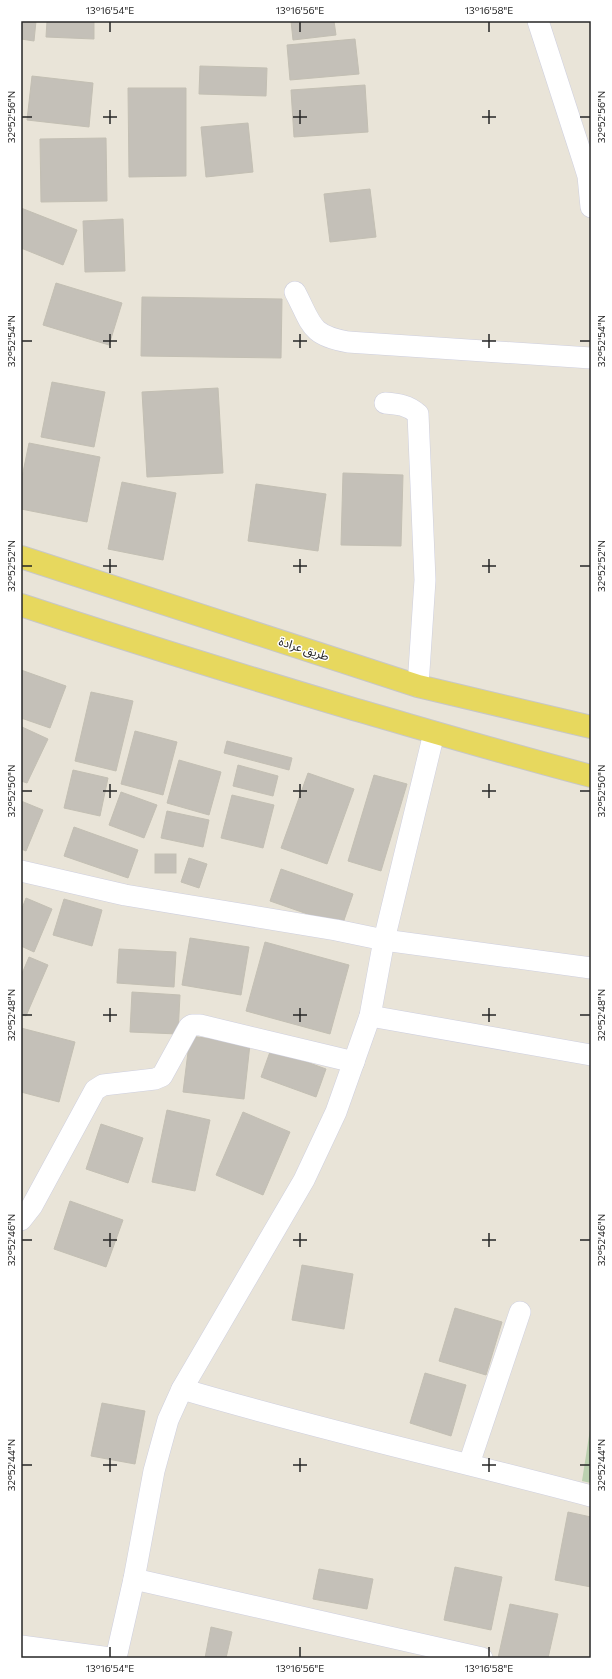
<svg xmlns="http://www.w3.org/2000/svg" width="612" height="1679" font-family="Commissioner,'Noto Sans Arabic',sans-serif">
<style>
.cemetery{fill:#bcd1b0}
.building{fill:#c4c0b8;stroke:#c3bfb3}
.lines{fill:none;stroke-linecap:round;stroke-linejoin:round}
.minor-casing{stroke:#cecfdf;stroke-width:22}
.primary-casing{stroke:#c7c7c7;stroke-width:24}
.minor{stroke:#fff;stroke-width:21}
.primary{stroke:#e7d85e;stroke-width:22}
.ticks{fill:none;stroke:#262626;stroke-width:1.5}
.labels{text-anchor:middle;stroke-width:3;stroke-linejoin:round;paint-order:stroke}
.street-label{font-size:12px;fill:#262626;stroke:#fff}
.neatline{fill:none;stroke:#262626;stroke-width:1.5}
.ticks-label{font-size:10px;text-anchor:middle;fill:#262626}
</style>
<rect width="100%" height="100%" fill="#e9e4d8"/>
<polygon class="cemetery" points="591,1423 591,1483 582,1481"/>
<g class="building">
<polygon points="21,21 36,21 34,41 21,39"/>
<polygon points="47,21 94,21 94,39 46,37"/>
<polygon points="291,21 334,21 336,35 293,40"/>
<polygon points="355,39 359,74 290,80 287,45"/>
<polygon points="200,66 267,68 266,96 199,94"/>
<polygon points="32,76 93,83 89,127 27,120"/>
<polygon points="365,85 368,132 294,137 291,90"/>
<polygon points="128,88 186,88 186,176 129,177"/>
<polygon points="248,123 253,172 206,177 201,127"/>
<polygon points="106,138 107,201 41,202 40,139"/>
<polygon points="370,189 376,237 330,242 324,194"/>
<polygon points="21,208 77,230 63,265 21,248"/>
<polygon points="123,219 125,271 85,272 83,221"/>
<polygon points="56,283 122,303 109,345 43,325"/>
<polygon points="142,297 282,299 281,358 141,356"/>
<polygon points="52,382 105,392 94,447 41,437"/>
<polygon points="218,388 223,473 147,477 142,392"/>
<polygon points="29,443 100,457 87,522 21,509 21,482"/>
<polygon points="343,473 403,475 401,546 341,545"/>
<polygon points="122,482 176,493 163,560 108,549"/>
<polygon points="256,484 326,494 318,551 248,541"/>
<polygon points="21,670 66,686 50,728 21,718"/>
<polygon points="91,692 133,701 116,771 75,761"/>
<polygon points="22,727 48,739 27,783 21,781"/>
<polygon points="135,731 177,742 163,795 121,784"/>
<polygon points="227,741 292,758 289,770 224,753"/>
<polygon points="179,760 221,772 209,815 167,803"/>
<polygon points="238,765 278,776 273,796 233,786"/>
<polygon points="73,770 108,778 100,816 64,808"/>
<polygon points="308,773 354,789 327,864 281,848"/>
<polygon points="374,775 407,784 381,871 348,861"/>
<polygon points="121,792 157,805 144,838 109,825"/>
<polygon points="232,795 274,805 263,848 221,838"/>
<polygon points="21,801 43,810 26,851 21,849"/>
<polygon points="167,811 209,820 203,847 161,838"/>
<polygon points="74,827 138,850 128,878 64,856"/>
<rect x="155" y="854" width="21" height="19"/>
<polygon points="189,858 207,864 199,888 181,882"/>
<polygon points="281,869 353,894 342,926 270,901"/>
<polygon points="26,898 52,909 34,952 21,946 21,911"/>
<polygon points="64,899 102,910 92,946 53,935"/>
<polygon points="190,938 249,947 241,995 182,985"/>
<polygon points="265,942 349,965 330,1034 246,1011"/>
<polygon points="119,949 176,952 174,987 117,983"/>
<polygon points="29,957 48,965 26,1016 21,1014 21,976"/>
<polygon points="132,992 180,995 178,1034 130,1032"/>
<polygon points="21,1028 75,1042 59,1102 21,1092"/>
<polygon points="190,1036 250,1044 244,1099 183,1092"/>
<polygon points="271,1049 326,1069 316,1097 261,1077"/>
<polygon points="167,1110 210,1120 195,1191 152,1182"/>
<polygon points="243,1112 290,1132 263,1195 216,1175"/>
<polygon points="101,1124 143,1138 128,1183 86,1169"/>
<polygon points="70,1201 123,1220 106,1267 54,1249"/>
<polygon points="302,1265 353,1274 344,1329 292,1320"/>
<polygon points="455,1308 502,1322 486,1375 439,1361"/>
<polygon points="425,1373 466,1385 451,1436 410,1423"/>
<polygon points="102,1403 145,1411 135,1464 91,1456"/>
<polygon points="568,1512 591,1517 591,1587 555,1580"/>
<polygon points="455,1567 502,1577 491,1630 444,1620"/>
<polygon points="319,1569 373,1579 367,1609 313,1599"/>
<polygon points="510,1604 558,1614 548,1658 498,1658"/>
<polygon points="211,1627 232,1632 226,1658 205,1658"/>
</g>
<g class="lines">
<defs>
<g id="minor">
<polyline points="538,21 583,160 588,176 591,207"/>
<path d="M 295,292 C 312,324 309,335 348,342 L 591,358"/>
<path d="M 385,403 C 398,404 408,405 418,414 L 425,580 L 418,686"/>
<polyline points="21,871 125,895 336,930 384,940 591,968"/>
<polyline points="370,1016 591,1055"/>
<polyline points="21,1220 32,1206 95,1090 103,1085 155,1079 162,1076 189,1027 192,1025 200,1025 354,1062"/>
<path d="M 182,1389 C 317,1429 455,1460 591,1496"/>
<polyline points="469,1464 520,1312"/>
<polyline points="134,1579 482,1658"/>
<polyline points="21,1646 110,1658"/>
<polyline points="116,1658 134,1579 154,1471 168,1420 182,1389 304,1180 336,1112 370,1016 384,940 434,733"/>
</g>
<g id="primary">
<polyline points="21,557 418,686 591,727"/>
<path d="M 21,605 C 130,641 240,675 350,708 C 430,731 510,755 591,776"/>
</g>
</defs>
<use href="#minor" class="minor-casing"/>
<use href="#primary" class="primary-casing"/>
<use href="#minor" class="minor"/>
<use href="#primary" class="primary"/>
</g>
<path class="ticks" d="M 110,22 L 110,32M 300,22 L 300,32M 489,22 L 489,32M 110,110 L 110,124M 300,110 L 300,124M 489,110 L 489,124M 22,117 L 32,117M 103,117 L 117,117M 293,117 L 307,117M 482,117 L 496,117M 580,117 L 590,117M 110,334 L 110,348M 300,334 L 300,348M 489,334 L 489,348M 22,341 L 32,341M 103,341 L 117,341M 293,341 L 307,341M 482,341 L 496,341M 580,341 L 590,341M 110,559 L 110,573M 300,559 L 300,573M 489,559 L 489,573M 22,566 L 32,566M 103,566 L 117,566M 293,566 L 307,566M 482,566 L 496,566M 580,566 L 590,566M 110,784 L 110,798M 300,784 L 300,798M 489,784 L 489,798M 22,791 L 32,791M 103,791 L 117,791M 293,791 L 307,791M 482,791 L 496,791M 580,791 L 590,791M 110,1008 L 110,1022M 300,1008 L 300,1022M 489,1008 L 489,1022M 22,1015 L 32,1015M 103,1015 L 117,1015M 293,1015 L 307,1015M 482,1015 L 496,1015M 580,1015 L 590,1015M 110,1233 L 110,1247M 300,1233 L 300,1247M 489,1233 L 489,1247M 22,1240 L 32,1240M 103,1240 L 117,1240M 293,1240 L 307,1240M 482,1240 L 496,1240M 580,1240 L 590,1240M 110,1458 L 110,1472M 300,1458 L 300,1472M 489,1458 L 489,1472M 22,1465 L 32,1465M 103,1465 L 117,1465M 293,1465 L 307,1465M 482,1465 L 496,1465M 580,1465 L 590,1465M 110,1647 L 110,1657M 300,1647 L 300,1657M 489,1647 L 489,1657"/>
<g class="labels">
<g class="street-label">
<text transform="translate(304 649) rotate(18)" y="4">طريق عرادة</text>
</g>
</g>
<rect width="612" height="1679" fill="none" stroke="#ffffff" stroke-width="44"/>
<rect x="22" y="22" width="568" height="1635" class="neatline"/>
<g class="ticks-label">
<text x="110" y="14">13°16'54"E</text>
<text x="300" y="14">13°16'56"E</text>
<text x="489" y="14">13°16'58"E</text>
<text transform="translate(11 117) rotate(-90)" y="4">32°52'56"N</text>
<text transform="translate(601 117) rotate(-90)" y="4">32°52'56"N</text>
<text transform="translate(11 341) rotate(-90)" y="4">32°52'54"N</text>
<text transform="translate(601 341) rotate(-90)" y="4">32°52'54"N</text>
<text transform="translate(11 566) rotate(-90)" y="4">32°52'52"N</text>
<text transform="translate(601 566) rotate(-90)" y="4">32°52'52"N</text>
<text transform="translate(11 791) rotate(-90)" y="4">32°52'50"N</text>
<text transform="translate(601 791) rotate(-90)" y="4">32°52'50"N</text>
<text transform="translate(11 1015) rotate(-90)" y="4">32°52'48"N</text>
<text transform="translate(601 1015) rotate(-90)" y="4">32°52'48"N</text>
<text transform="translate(11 1240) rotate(-90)" y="4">32°52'46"N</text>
<text transform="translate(601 1240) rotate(-90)" y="4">32°52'46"N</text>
<text transform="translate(11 1465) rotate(-90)" y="4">32°52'44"N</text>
<text transform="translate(601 1465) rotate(-90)" y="4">32°52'44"N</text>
<text x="110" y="1672">13°16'54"E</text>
<text x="300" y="1672">13°16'56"E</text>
<text x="489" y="1672">13°16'58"E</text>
</g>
</svg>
